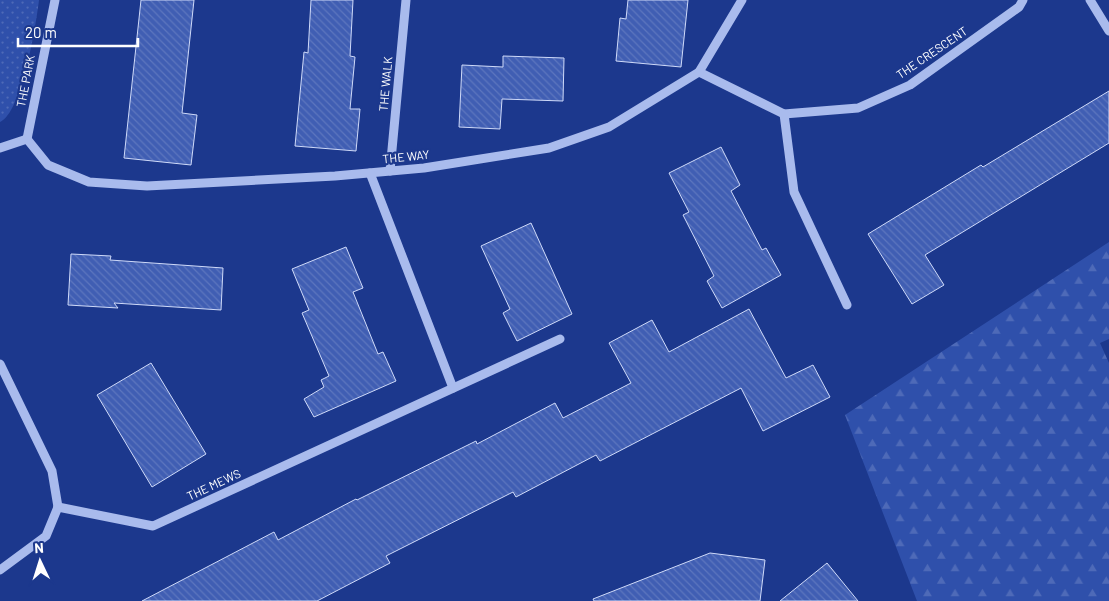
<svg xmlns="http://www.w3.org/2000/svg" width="1109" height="601" font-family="Barlow,sans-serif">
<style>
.grass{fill:url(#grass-dots)}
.forest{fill:url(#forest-firs)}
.building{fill:url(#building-back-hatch);stroke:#cfdaf9}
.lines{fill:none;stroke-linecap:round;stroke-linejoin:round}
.minor{stroke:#a9bbed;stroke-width:9}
.labels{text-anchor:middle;stroke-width:4.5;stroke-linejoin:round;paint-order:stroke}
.street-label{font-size:12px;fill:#fff;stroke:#1c388d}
</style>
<defs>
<pattern id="grass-dots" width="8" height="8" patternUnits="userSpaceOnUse" patternTransform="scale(1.25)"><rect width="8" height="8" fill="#2f50ab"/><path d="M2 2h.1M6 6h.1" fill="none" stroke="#4e6ab8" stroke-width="1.8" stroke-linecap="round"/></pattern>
<pattern id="forest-firs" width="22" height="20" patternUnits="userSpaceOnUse" patternTransform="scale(1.25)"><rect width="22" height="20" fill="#2f50ab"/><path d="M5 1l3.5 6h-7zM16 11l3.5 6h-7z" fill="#4e6ab8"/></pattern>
<pattern id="building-back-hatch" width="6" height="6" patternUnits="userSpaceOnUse" patternTransform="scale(1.25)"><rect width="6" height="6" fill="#405eb3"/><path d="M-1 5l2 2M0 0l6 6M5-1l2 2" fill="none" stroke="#5d76be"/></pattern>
</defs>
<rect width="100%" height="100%" fill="#1c388d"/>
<path class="grass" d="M 0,0 L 39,0 C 36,24 22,112 0,122 Z"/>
<polygon class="forest" points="1109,242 1109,339 1100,343 1109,363 1109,601 917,601 845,415"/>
<g class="building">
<polygon points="141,0 194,0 182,113 197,115 191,165 124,158"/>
<polygon points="311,0 353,0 350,56 355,57 350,109 360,109 356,151 295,146 304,52 308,53"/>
<polygon points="628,0 688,0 681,67 616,61 620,18 626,19"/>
<polygon points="503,56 564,58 563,101 502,99 500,129 459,127 462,65 503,67"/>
<polygon points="1109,91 1109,143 925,255 944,285 912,304 868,234 981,165 983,167"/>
<polygon points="721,147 740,185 731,191 762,250 766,248 781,275 722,308 707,281 714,276 683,215 689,212 669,173"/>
<polygon points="531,223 572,314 517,341 503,313 510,309 481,246"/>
<polygon points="346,247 363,288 353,292 378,354 383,352 396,381 314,417 304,399 324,387 321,380 329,376 302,313 309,310 292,269"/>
<polygon points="71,254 111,256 110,260 223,268 221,310 114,303 118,308 68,305"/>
<polygon points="749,309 786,378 813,365 830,397 763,431 741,388 600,461 596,455 516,497 513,492 386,556 390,563 317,601 142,601 274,532 278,540 356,499 357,500 476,441 477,444 555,403 563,418 631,383 609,343 652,320 669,352"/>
<polygon points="151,363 206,454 152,487 97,395"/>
<polygon points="710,553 765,560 760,601 594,601 593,599"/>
<polygon points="827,563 858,601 780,601"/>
</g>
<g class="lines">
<g class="minor">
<polyline points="1090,0 1109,31"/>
<polyline points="699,72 784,114 858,108 910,85 1019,7 1023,0"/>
<polyline points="784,114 794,192 847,305"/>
<polyline points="27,139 48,165 89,182 147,186 335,176 424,168 549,148 609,127 699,72 742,0"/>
<polyline points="27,139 55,0"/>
<polyline points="0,148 27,139"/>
<polyline points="390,171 406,0"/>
<polyline points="370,173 453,388"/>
<polyline points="0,364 52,471 58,507"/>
<polyline points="58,507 153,526 560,339"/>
<polyline points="0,570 46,536 58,507"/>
</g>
</g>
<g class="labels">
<g class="street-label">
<text transform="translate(932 53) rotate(-34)" y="4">THE CRESCENT</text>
<text transform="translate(26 81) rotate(-79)" y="4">THE PARK</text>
<text transform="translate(386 84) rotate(-85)" y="4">THE WALK</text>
<text transform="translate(406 157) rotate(-6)" y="4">THE WAY</text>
<text transform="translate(214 485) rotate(-25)" y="4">THE MEWS</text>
</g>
</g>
<g transform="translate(40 561) rotate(356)" stroke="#1c388d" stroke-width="4" paint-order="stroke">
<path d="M0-4L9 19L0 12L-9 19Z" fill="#ffffff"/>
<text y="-8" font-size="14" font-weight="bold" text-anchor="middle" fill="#ffffff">N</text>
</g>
<path d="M18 38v8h120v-8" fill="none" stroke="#ffffff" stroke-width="2.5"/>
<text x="25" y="38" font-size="15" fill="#ffffff" stroke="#1c388d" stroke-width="4" paint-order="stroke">20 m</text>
</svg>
